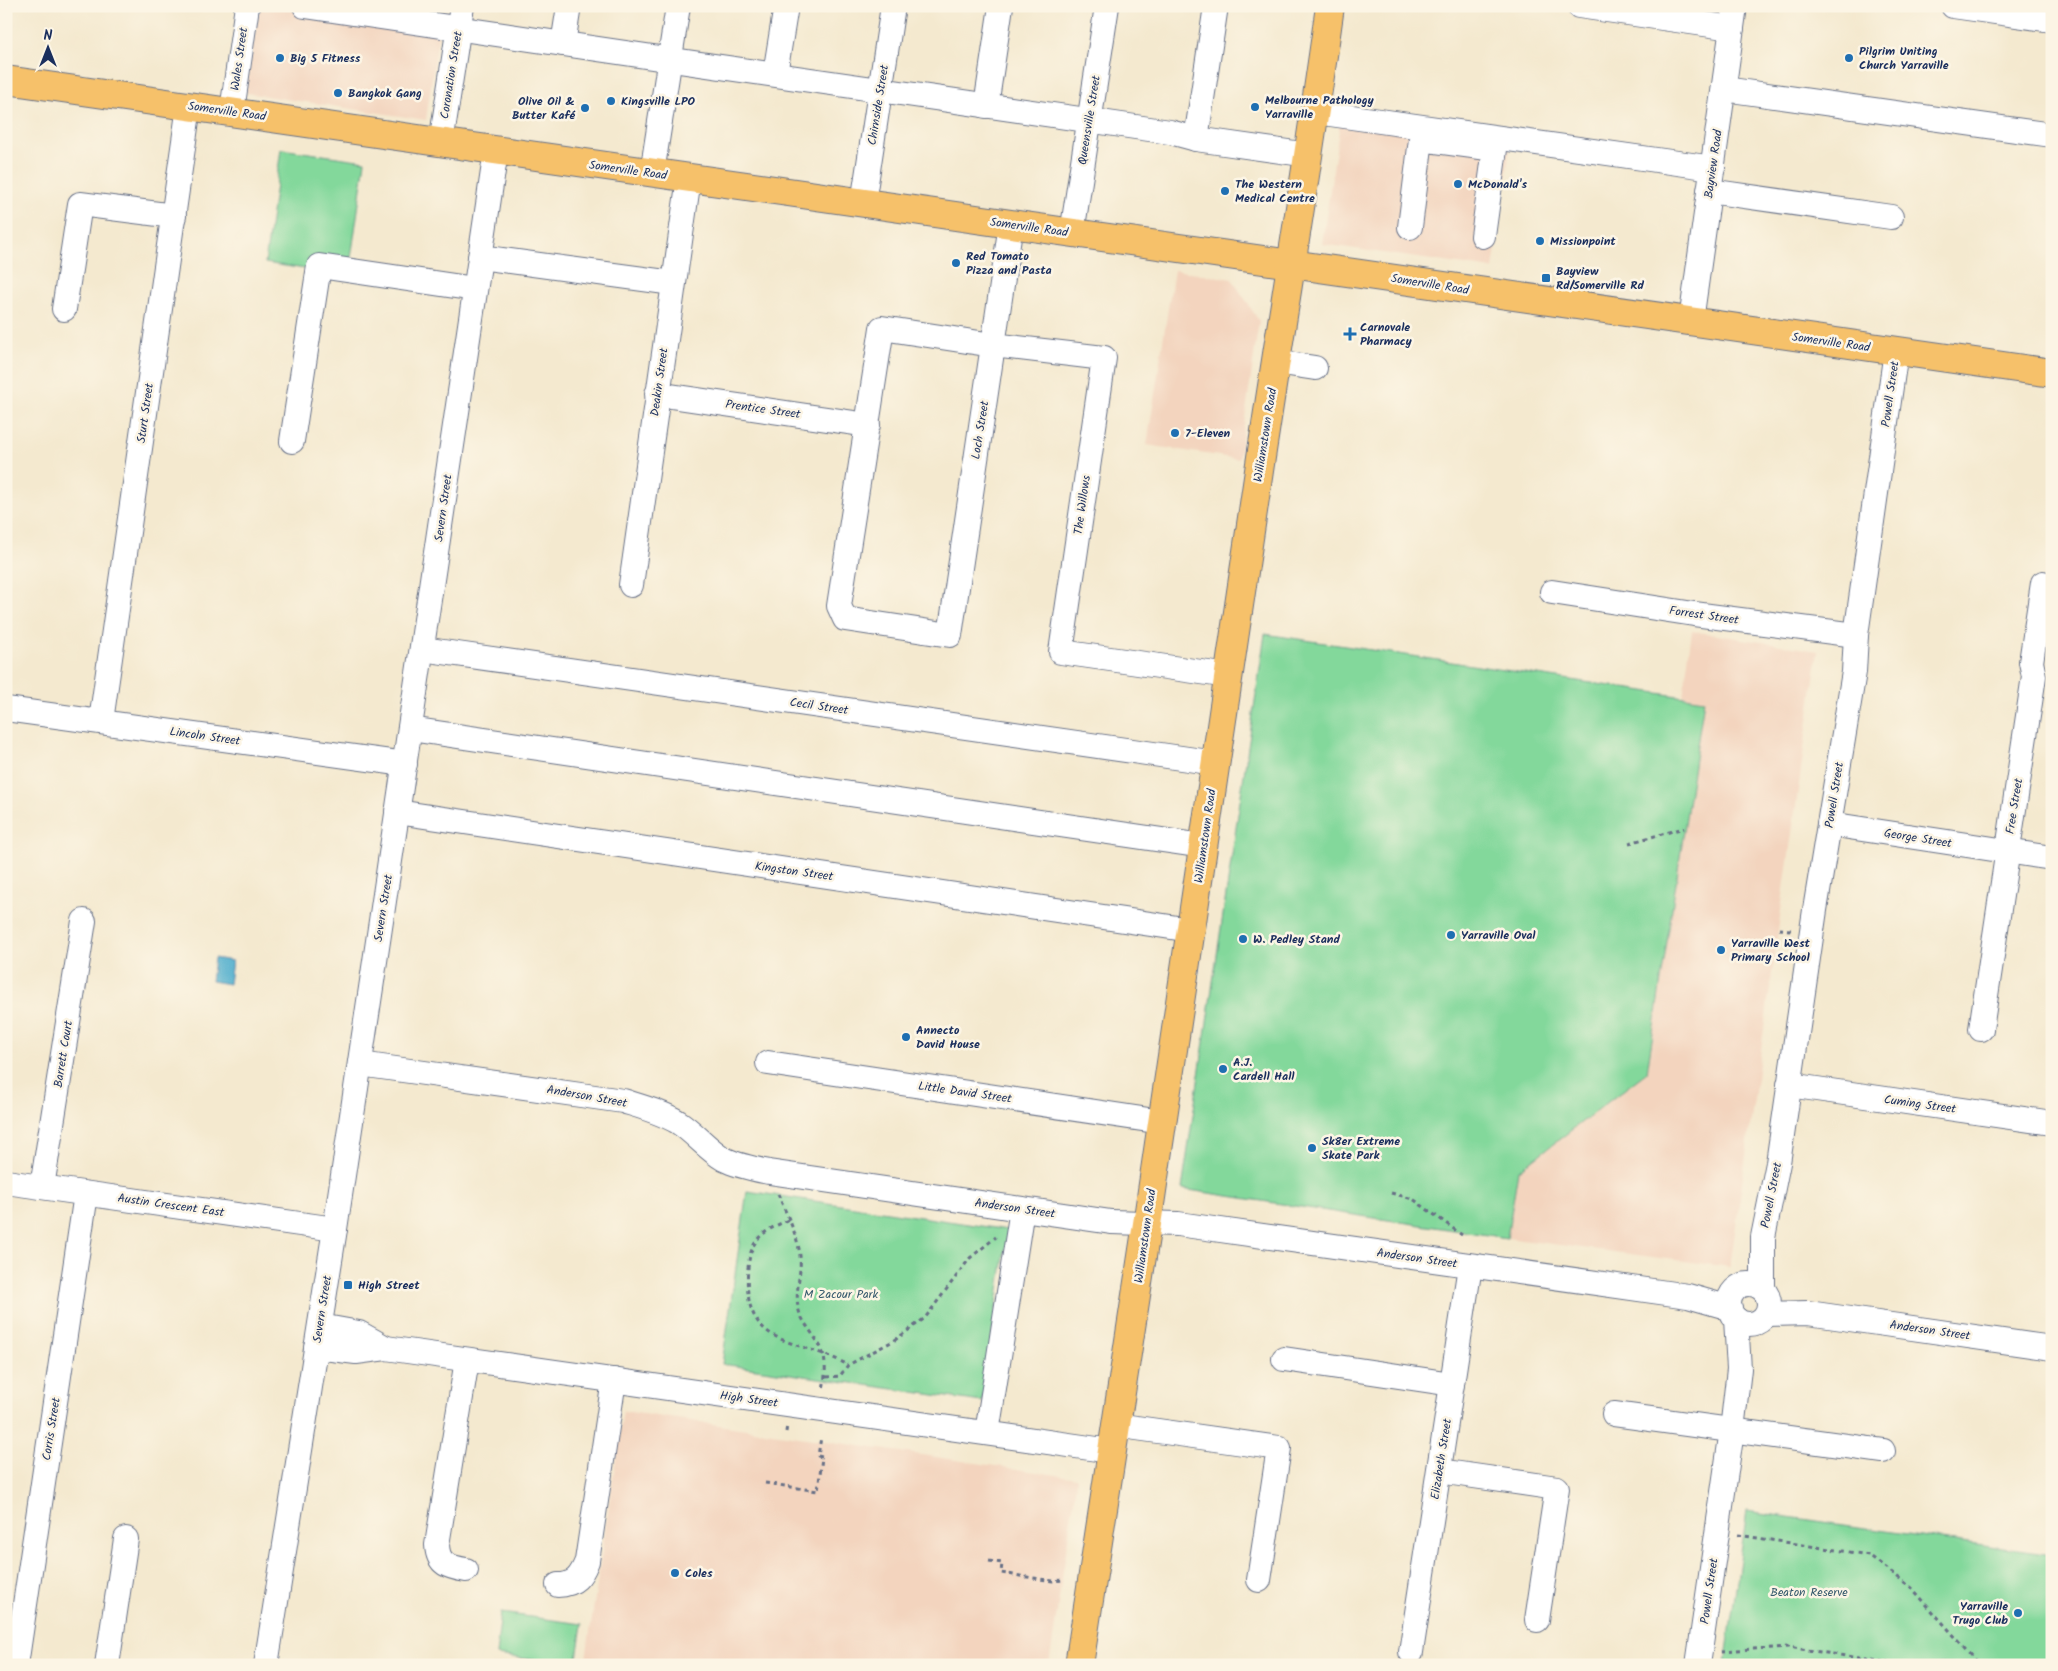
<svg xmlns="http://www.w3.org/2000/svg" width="2058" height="1671" font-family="Kalam,sans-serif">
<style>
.built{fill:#f3d4be}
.green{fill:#83d89b;stroke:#4f847c}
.water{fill:#4eadcd;stroke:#346e96}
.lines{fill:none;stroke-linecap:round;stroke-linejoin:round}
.minor-casing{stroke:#677086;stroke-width:26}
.major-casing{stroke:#677086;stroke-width:30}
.path{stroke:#677086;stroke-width:3;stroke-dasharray:4 4;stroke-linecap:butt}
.minor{stroke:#fff;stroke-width:24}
.major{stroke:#f6c16b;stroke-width:28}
.poi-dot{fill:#1f6fb2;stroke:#fcf5e5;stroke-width:2}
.labels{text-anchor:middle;stroke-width:5;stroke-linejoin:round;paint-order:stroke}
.poi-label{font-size:12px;font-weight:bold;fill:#1b2f5e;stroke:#fcf5e5;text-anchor:start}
.street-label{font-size:12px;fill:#1b2f5e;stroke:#fcf5e5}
.park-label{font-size:12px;fill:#35596d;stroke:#fcf5e5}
</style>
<rect width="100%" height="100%" fill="#fcf5e5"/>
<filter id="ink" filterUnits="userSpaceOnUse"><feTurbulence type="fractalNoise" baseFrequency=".02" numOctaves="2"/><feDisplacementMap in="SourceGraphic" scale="10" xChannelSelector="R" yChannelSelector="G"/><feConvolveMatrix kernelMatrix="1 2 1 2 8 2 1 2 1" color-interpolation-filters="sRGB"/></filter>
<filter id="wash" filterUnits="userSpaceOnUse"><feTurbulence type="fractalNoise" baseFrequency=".0096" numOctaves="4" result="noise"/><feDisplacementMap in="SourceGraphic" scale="20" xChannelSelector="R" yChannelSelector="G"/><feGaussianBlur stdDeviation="1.12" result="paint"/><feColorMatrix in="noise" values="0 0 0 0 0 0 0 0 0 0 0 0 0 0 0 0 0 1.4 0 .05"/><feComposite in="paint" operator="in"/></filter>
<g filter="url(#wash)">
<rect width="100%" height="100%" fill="#f4e9cf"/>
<g class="built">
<polygon points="259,6 275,6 439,30 426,120 246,93"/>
<polygon points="1340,123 1510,148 1493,269 1322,244"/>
<polygon points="1174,270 1232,279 1259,321 1239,459 1147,445"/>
<polygon points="1692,631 1818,651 1730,1267 1507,1238 1518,1171 1647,1072 1704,700 1683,696"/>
<polygon points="623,1411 1077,1478 1049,1665 585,1665"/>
</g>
<g class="green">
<polygon points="281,149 365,161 350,265 312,270 265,263"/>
<polygon points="1265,634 1704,700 1647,1072 1518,1171 1507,1238 1182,1189"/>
<polygon points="747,1191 1008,1230 982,1402 722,1364"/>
<polygon points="1747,1511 2052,1555 2052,1665 1725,1665"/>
<polygon points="501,1613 582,1624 576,1665 496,1655"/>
</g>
<polygon class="water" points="214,958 232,961 229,984 211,981"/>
</g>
<g filter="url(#ink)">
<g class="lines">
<defs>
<g id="minor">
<path d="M 305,6 C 593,49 882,90 1170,132 L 1196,139 L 1309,155"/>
<polyline points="1579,6 1732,28"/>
<polyline points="1953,6 2052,20"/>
<polyline points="563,44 569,6"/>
<polyline points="775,74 786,6"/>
<polyline points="1724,89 2052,135"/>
<polyline points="986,106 1001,6"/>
<polyline points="232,111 247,6"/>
<polyline points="1316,112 1713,168"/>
<polyline points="1196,139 1216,6"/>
<polyline points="441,143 462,6"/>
<polyline points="652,173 678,6"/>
<polyline points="1709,191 1891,217"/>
<polyline points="863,203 893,6"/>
<polyline points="1011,224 950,635 845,619 839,606 882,328 993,345 1104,358 1061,652 1229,676"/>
<polyline points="1410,227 1421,139 1495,149 1483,236"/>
<polyline points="1072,233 1107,6"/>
<polyline points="480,257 673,283"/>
<polyline points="64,309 80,204 174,216"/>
<polyline points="1691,321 1735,6"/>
<polyline points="1276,362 1315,368"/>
<polyline points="657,394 868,425"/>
<polyline points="292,441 319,266 475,289"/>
<polyline points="631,585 689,178"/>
<polyline points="1552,592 1694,614 1856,635"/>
<polyline points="422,649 1216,763"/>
<polyline points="6,709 405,764"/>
<polyline points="101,721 189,106"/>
<polyline points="410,729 1203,846"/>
<polyline points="397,812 1191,930"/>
<polyline points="1829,824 2052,858"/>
<polyline points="1981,1029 2034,676 2031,662 2043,583"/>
<polyline points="768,1063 1162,1122"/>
<path d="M 360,1064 L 623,1101 C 642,1107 661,1112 678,1122 C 694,1132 708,1150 724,1159 C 738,1166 754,1169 769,1172 L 1111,1222 L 1178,1224 L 1688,1296 L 1730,1308"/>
<polyline points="1789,1085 2052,1123"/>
<polyline points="6,1182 335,1229"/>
<polyline points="42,1187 84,921"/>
<circle cx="1749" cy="1304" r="20"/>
<polyline points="1763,1289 1763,1237 1778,1163 1815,910 1854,672 1856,635 1896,351"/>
<polyline points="1767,1314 1808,1313 2052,1348"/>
<polyline points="320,1326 359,1333 386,1348"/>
<polyline points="316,1347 356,1352 386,1348 1111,1451"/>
<polyline points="1284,1359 1452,1384"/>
<polyline points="1614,1414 1883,1451"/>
<polyline points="1115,1425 1279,1448 1259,1580"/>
<polyline points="987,1433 1022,1209"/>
<polyline points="1439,1471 1557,1488 1537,1620"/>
<path d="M 466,1570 C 449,1567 438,1565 437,1545 L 467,1360"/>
<path d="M 558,1585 C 575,1585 581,1576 587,1561 L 614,1380"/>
<polyline points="1411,1652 1470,1266"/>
<polyline points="16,1665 86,1194"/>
<polyline points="107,1665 126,1539"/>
<polyline points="266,1665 335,1229 496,151"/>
<polyline points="1698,1665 1732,1430 1739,1369 1736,1319"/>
</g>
<g id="major">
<polyline points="6,80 2052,373"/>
<path d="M 1079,1665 C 1142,1265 1201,865 1260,464 C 1283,312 1309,159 1330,6"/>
</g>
</defs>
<use href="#minor" class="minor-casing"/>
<use href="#major" class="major-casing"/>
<g class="path">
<polyline points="1629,843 1684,828"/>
<polyline points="1779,929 1791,930"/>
<polyline points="1391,1193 1413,1199 1462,1235"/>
<path d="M 778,1194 C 786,1214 798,1235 800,1256 C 802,1275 793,1295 800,1314 C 805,1325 813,1334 819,1344 C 827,1357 826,1375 823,1389"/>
<path d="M 788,1220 C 762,1232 751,1238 748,1268 C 741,1350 795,1336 848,1365"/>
<polyline points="826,1377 840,1376 848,1365 895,1340 925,1318 970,1258 996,1237"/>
<polyline points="786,1432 787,1425"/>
<polyline points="765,1483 818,1491 822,1457 818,1456 821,1437"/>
<polyline points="1738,1535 1869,1555 1912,1588 1980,1665"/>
<polyline points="989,1561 1002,1563 1001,1573 1053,1581 1063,1580"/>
<polyline points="1721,1651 1788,1647 1904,1665"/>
</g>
<use href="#minor" class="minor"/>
<use href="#major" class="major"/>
</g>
</g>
<g class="poi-dot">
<circle cx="280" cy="58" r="5"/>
<circle cx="1849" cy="58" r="5"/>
<circle cx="338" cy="93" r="5"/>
<circle cx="611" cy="101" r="5"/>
<circle cx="1255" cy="107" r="5"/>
<circle cx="585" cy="108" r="5"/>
<circle cx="1458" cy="184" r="5"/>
<circle cx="1225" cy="191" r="5"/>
<circle cx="1540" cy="241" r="5"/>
<circle cx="956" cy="263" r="5"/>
<rect x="1541" y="273" width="10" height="10" rx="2.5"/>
<path d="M1347.5 326.5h5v5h5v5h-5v5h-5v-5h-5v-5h5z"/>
<circle cx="1175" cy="433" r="5"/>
<circle cx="1451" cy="935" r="5"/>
<circle cx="1243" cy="939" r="5"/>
<circle cx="1721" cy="950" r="5"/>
<circle cx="906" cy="1037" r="5"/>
<circle cx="1223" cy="1069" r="5"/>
<circle cx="1312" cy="1148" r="5"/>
<rect x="343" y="1280" width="10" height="10" rx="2.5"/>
<circle cx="675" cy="1573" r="5"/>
<circle cx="2018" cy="1613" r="5"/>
</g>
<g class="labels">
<g class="poi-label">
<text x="1859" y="55">Pilgrim Uniting<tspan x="1859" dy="14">Church Yarraville</tspan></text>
<text x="290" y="62">Big 5 Fitness</text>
<text x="348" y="97">Bangkok Gang</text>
<text x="1265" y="104">Melbourne Pathology<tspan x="1265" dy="14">Yarraville</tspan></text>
<text x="575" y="105" text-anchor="end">Olive Oil &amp;<tspan x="575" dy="14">Butter Kafé</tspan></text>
<text x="621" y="105">Kingsville LPO</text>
<text x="1235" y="188">The Western<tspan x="1235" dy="14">Medical Centre</tspan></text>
<text x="1468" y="188">McDonald's</text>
<text x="1550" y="245">Missionpoint</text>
<text x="966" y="260">Red Tomato<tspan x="966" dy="14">Pizza and Pasta</tspan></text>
<text x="1556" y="275">Bayview<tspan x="1556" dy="14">Rd/Somerville Rd</tspan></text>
<text x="1360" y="331">Carnovale<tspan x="1360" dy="14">Pharmacy</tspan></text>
<text x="1185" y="437">7-Eleven</text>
<text x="1461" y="939">Yarraville Oval</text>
<text x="1253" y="943">W. Pedley Stand</text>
<text x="1731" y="947">Yarraville West<tspan x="1731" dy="14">Primary School</tspan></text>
<text x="916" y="1034">Annecto<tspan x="916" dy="14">David House</tspan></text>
<text x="1233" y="1066">A.J.<tspan x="1233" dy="14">Cardell Hall</tspan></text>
<text x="1322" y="1145">Sk8er Extreme<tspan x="1322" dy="14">Skate Park</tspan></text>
<text x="358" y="1289">High Street</text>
<text x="685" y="1577">Coles</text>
<text x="2008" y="1610" text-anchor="end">Yarraville<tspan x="2008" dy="14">Trugo Club</tspan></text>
</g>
<g class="street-label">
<text transform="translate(239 59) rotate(-82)" y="4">Wales Street</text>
<text transform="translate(451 75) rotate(-81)" y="4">Coronation Street</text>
<text transform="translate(878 105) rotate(-81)" y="4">Chirnside Street</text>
<text transform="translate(227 111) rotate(8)" y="4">Somerville Road</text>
<text transform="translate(1089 120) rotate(-81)" y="4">Queensville Street</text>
<text transform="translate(1713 164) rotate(-82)" y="4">Bayview Road</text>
<text transform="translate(628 170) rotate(8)" y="4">Somerville Road</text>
<text transform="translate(1029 227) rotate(8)" y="4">Somerville Road</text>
<text transform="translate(1430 284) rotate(9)" y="4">Somerville Road</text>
<text transform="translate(1831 342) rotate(8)" y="4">Somerville Road</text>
<text transform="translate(659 382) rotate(-82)" y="4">Deakin Street</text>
<text transform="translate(1890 394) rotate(-82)" y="4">Powell Street</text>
<text transform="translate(763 409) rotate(8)" y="4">Prentice Street</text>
<text transform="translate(145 413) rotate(-82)" y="4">Sturt Street</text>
<text transform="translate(980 430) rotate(-81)" y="4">Loch Street</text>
<text transform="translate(1265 435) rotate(-81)" y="4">Williamstown Road</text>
<text transform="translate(1082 505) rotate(-82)" y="4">The Willows</text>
<text transform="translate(443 508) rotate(-82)" y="4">Severn Street</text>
<text transform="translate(1704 615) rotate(8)" y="4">Forrest Street</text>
<text transform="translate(819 706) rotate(8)" y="4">Cecil Street</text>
<text transform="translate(205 736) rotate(8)" y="4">Lincoln Street</text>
<text transform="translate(1834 795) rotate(-81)" y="4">Powell Street</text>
<text transform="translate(2014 806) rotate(-81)" y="4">Free Street</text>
<text transform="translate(1205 836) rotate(-82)" y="4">Williamstown Road</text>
<text transform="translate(1918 838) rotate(9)" y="4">George Street</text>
<text transform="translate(794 871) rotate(8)" y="4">Kingston Street</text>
<text transform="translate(383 908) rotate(-81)" y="4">Severn Street</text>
<text transform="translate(63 1054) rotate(-81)" y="4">Barrett Court</text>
<text transform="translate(965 1092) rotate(8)" y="4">Little David Street</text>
<text transform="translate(587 1096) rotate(10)" y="4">Anderson Street</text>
<text transform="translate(1920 1104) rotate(8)" y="4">Cuming Street</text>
<text transform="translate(1771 1195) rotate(-79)" y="4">Powell Street</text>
<text transform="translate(171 1205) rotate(8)" y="4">Austin Crescent East</text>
<text transform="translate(1015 1208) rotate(8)" y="4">Anderson Street</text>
<text transform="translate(1145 1236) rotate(-82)" y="4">Williamstown Road</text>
<text transform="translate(1417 1258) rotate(8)" y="4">Anderson Street</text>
<text transform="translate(322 1309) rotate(-81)" y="4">Severn Street</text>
<text transform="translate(1930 1330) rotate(8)" y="4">Anderson Street</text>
<text transform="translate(749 1399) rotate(8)" y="4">High Street</text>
<text transform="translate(51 1429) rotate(-81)" y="4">Corris Street</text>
<text transform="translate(1441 1459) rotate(-81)" y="4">Elizabeth Street</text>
<text transform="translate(1709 1591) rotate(-82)" y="4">Powell Street</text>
</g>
<g class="park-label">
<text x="841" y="1298">M Zacour Park</text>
<text x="1809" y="1596">Beaton Reserve</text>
</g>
</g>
<rect width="2058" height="1671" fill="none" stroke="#fcf5e5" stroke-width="25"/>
<g transform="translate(48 48)" stroke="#fcf5e5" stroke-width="4" paint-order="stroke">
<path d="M0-4L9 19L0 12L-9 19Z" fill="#1b2f5e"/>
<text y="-8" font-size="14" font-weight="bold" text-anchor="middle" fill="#1b2f5e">N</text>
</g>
</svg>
